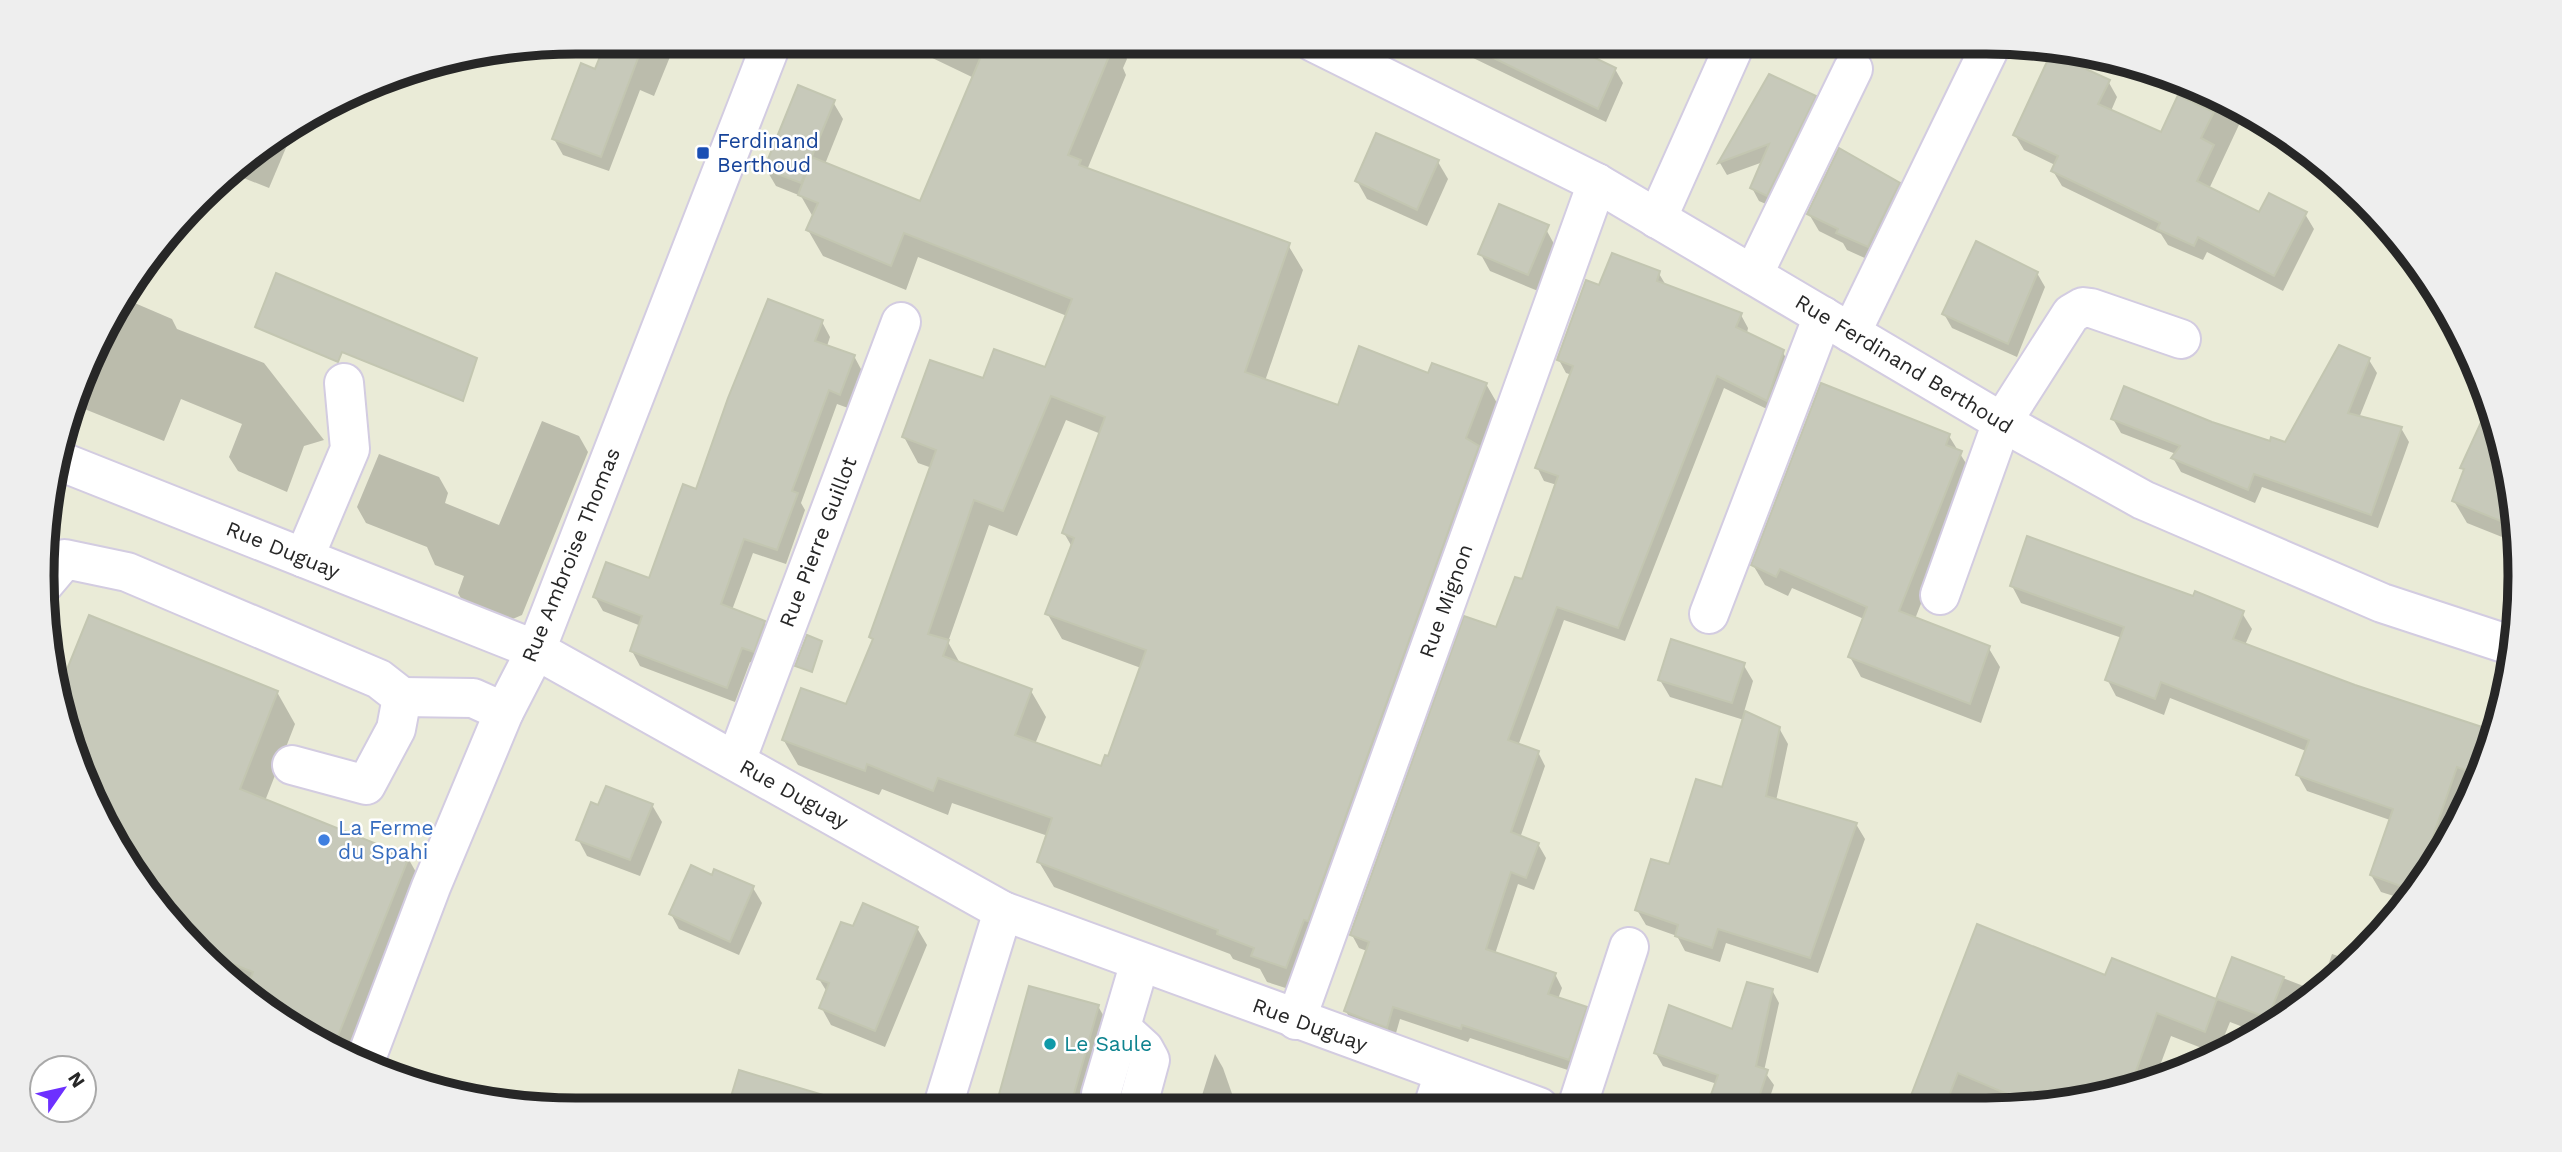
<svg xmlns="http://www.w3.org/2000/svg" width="2562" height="1152" font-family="'Work Sans',sans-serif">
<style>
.shadow{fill:#0003;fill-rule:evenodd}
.building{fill:#c7c9ba;stroke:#c3c6b1;stroke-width:2;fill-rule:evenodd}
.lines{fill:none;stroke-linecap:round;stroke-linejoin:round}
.minor-casing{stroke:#d3cce1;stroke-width:42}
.minor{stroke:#fff;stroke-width:38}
.transit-dot{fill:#1a4fb4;stroke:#fff;stroke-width:2.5}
.shop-dot{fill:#3f7fe0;stroke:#fff;stroke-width:2.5}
.culture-dot{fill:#0f9aa8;stroke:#fff;stroke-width:2.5}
.labels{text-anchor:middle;stroke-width:5;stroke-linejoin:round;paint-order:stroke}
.transit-label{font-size:21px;fill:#164399;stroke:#fff;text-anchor:start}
.street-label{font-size:21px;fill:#272727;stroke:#fff}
.shop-label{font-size:21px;fill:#366cbe;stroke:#fff;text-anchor:start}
.culture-label{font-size:21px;fill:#0d838f;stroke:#fff;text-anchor:start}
.rim{fill:none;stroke:#272727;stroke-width:9}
</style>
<rect width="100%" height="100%" fill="#eaebd7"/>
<g class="shadow">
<polygon points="608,42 676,42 654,96 640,90 609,171 563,155 554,139 596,71"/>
<path d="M 899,42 L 1117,42 L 1127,59 L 1123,68 L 1126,75 L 1087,170 L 1288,245 L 1303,270 L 1265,381 L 1339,407 L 1429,375 L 1486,384 L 1501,410 L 1301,993 L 1267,982 L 1260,969 L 1233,959 L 1230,954 L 1054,887 L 1039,862 L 1048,836 L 952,803 L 948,815 L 882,789 L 879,795 L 798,765 L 783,739 L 847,706 L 874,642 L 871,637 L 932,468 L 918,463 L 904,437 L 984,381 L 1046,369 L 1067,316 L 918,257 L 906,290 L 823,256 L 808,230 L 813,217 L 801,196 L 776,186 L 766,169 L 833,102 L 843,119 L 825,164 L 921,203 L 974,78 ZM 1066,420 L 1101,434 L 1064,533 L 1072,547 L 1047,613 L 1062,639 L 1141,668 L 1109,759 L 1102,768 L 1035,744 L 1046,717 L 1031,691 L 961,665 L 948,642 L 989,525 L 1017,536 Z"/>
<polygon points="1440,42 1573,42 1570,48 1615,69 1623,83 1606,122"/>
<polygon points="1769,77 1814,97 1822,111 1775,208 1759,201 1752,188 1763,162 1727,175 1720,163"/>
<polygon points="2108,81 2117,97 2111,111 2162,134 2187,82 2245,112 2209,189 2260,214 2305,214 2314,229 2283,291 2207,252 2203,260 2168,245 2161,234 2062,186 2053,171 2055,165 2024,150 2015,135"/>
<polygon points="282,133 288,143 269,188 236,175 233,168"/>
<polygon points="1438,162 1448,179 1427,226 1367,199 1357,181"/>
<polygon points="1899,184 1909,201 1878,264 1847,250 1843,243 1819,231 1809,214"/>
<polygon points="1543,224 1553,242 1553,256 1538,291 1490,271 1480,253"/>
<polygon points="1658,272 1667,287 1741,315 1748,328 1747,333 1782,351 1790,365 1775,413 1724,388 1625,641 1564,620 1518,746 1538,752 1545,766 1520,838 1538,844 1546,858 1534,890 1518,884 1495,954 1555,974 1562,988 1558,999 1585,1008 1593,1021 1577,1073 1470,1038 1468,1042 1400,1019 1394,1040 1353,1025 1346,1011 1367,951 1359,948 1352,935 1497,629 1523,581 1557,485 1544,481 1537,467 1572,375 1566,373 1559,360 1600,288"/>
<polygon points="2037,273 2045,287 2017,357 1952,328 1944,314"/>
<polygon points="123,298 172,319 177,329 264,363 324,440 304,446 287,492 238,471 229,457 242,424 181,399 164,441 77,406 113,309"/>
<polygon points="822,322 830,337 827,346 854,356 862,371 848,408 837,404 801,503 805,510 786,564 753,553 732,610 764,622 773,637 762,666 750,662 735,702 640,666 632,651 641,626 603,611 595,597 650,580 697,491"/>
<polygon points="2369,360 2377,373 2359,418 2401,428 2409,442 2378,528 2262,487 2255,503 2181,472 2173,458 2176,454 2121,433 2113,419 2212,424 2271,443 2286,444"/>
<polygon points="2490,407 2510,471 2517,543 2467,523 2454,501 2465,472 2462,468"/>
<polygon points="542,421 579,436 588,452 522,615 503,623 467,609 458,593 464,576 435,565 427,547 366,523 357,507 379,454 439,477 448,493 445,503 499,525"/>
<polygon points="1949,436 1972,473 1915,619 1988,647 2000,667 1981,723 1861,677 1850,657 1864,619 1792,588 1788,596 1765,585 1753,565"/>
<polygon points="2012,586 2194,598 2242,613 2252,629 2245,645 2355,687 2494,731 2479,780 2410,901 2381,892 2371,875 2390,820 2307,791 2298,775 2306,751 2170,698 2164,715 2116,696 2107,679 2122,638 2021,603"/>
<polygon points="1743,664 1753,681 1744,712 1779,728 1788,744 1776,801 1856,824 1865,839 1818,973 1726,943 1720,962 1685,951 1677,936 1646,925 1637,910 1723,790 1744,720 1670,697 1660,680"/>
<polygon points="277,692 295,724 265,801 408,858 426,890 358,1061 224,978 113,843"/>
<polygon points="652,805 662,822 640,876 587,856 578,839 599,808"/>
<polygon points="713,877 753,888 762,903 739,955 679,929 671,914"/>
<polygon points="1978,927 2107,977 2113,961 2217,1001 2233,959 2319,992 2332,954 2350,960 2311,999 2256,1032 2230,1022 2217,1054 2171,1036 2155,1079 2056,1105 1909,1106"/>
<polygon points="854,928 917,928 927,945 885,1047 831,1025 821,1007 827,992 819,979"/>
<polygon points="1772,990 1779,1003 1764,1071 1774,1085 1767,1106 1713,1106 1710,1103 1717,1084 1663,1066 1655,1052 1733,1032"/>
<polygon points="1098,1006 1112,1031 1090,1108 997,1109"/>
<polygon points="1215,1054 1223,1068 1237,1108 1198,1108"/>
</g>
<g class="building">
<polygon points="606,42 644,42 601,157 552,139 581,63 595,69"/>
<path d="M 987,42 L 1115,42 L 1068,155 L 1081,160 L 1079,165 L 1290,243 L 1245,372 L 1338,405 L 1359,346 L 1428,373 L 1432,363 L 1487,383 L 1466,438 L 1479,446 L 1308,921 L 1304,920 L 1286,968 L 1251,956 L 1254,948 L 1217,934 L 1218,930 L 1037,862 L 1052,818 L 938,778 L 933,791 L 867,764 L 865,771 L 782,740 L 801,688 L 846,704 L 873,639 L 869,637 L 936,450 L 902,437 L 930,360 L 983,378 L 994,349 L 1045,367 L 1072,299 L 904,233 L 891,266 L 806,230 L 818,203 L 798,195 L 812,157 L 920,201 ZM 1051,396 L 1105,417 L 1062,533 L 1074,538 L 1045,614 L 1146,650 L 1108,756 L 1105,755 L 1101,766 L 1015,735 L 1032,689 L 943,656 L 949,640 L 928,634 L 974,500 L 1003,511 Z"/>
<polygon points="1461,42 1562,42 1616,68 1598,109"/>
<polygon points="2051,53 2110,80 2098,104 2161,132 2178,95 2214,112 2201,138 2214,145 2197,181 2259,212 2269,193 2307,212 2274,276 2198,237 2194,246 2157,229 2160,223 2051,171 2058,156 2013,135"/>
<polygon points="1769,74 1816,96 1767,196 1750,188 1769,144 1718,163"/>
<polygon points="798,85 835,100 801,183 764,169"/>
<polygon points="1376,133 1439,160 1417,210 1355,181"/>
<polygon points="1839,148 1900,183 1868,247 1836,233 1838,229 1807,214"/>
<polygon points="1499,204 1549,225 1528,275 1478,254"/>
<polygon points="1976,241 2038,272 2008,344 1942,314"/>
<polygon points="1612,253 1660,271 1657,281 1742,313 1736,327 1784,350 1767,401 1717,376 1618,628 1557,607 1508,740 1539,751 1511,832 1539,843 1526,878 1511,872 1486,949 1556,973 1548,994 1587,1007 1569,1060 1462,1025 1461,1029 1393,1007 1387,1028 1344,1011 1369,942 1350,935 1464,616 1496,627 1515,577 1522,579 1558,476 1535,468 1573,366 1557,360 1586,280 1599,285"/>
<polygon points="276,273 477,358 463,401 342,352 338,362 255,327"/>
<polygon points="768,299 823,320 815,341 855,355 840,395 829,390 792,491 798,493 777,550 744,539 721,604 765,621 754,652 742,648 727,688 630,651 642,616 593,597 606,562 649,578 683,484 696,489 728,398"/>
<polygon points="2339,345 2370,358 2348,413 2402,427 2371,515 2254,474 2248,490 2171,458 2180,446 2111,419 2124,386 2212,422 2270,441 2271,437 2285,442"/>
<polygon points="1821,383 1950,434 1946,445 1962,451 1899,611 1990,646 1970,704 1848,657 1867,607 1780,569 1776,577 1751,565"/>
<polygon points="2489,405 2510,471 2515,527 2452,501 2464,469 2460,468"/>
<polygon points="2027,536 2193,596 2195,591 2244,611 2233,639 2355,685 2494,731 2481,776 2457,767 2414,891 2370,875 2393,809 2296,775 2309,740 2161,682 2155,699 2105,680 2124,627 2010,586"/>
<polygon points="89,615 278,691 240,789 409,857 334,1046 246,991 253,972 203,952 113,843 57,694"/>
<polygon points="807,635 822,641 812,672 795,666"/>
<polygon points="1671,639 1745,663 1732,703 1658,680"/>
<polygon points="1745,711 1780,727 1766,796 1857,823 1810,958 1718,929 1712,948 1675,936 1678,925 1635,910 1651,859 1669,864 1696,779 1722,787"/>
<polygon points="606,786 653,804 630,860 576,840 591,802 598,805"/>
<polygon points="691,865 712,875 714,869 754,886 730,942 669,914"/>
<polygon points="863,903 918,927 875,1031 819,1008 829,983 817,979 841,922 853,926"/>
<polygon points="1977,924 2105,975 2112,958 2216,999 2232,957 2284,977 2268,1018 2217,999 2205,1032 2157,1013 2131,1085 2056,1105 2033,1105 1958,1073 1945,1106 1907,1106"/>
<polygon points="1747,982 1773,989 1756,1066 1768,1070 1756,1106 1707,1106 1718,1075 1654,1053 1669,1005 1732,1029"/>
<polygon points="1029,986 1099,1005 1070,1108 995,1109"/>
<polygon points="739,1070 840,1100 839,1109 727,1110"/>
</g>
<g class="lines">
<defs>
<g id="minor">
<polyline points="1313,42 1597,183 2002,422 2143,500 2382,603 2513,646"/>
<polyline points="1657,219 1736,42"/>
<polyline points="1753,275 1853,69"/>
<polyline points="1851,333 1992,43"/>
<polyline points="57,460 536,650 1003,911 1539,1107"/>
<polyline points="304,558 350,449 344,383"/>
<polyline points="43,585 65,559 127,572 379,679 402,697 396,729 366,785 292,765"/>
<polyline points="1940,595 2002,422 2071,314 2083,307 2091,308 2181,339"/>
<polyline points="1709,614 1823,316"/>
<polyline points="402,697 473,698 504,712"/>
<polyline points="736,761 901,322"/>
<polyline points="1296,1020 1597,183"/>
<polyline points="1121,1028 1144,1049 1150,1060 1137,1108"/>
<polyline points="364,1064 431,887 504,712 536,650 772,42"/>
<polyline points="1101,1094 1140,962"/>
<polyline points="1433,1107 1444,1073"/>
<polyline points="1577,1107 1629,947"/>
<polyline points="942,1109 1003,911"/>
</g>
</defs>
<use href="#minor" class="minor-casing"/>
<use href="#minor" class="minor"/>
</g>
<rect class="transit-dot" x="696" y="146" width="14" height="14" rx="3.5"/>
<circle class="shop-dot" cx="324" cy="840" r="7"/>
<circle class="culture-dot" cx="1050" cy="1044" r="7"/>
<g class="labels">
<g class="transit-label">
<text x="717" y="148">Ferdinand<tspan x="717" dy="24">Berthoud</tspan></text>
</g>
<g class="street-label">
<text transform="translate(1904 364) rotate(31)" y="7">Rue Ferdinand Berthoud</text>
<text transform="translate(818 542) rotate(-69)" y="7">Rue Pierre Guillot</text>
<text transform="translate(283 550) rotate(22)" y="7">Rue Duguay</text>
<text transform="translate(571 555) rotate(-68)" y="7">Rue Ambroise Thomas</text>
<text transform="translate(1446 601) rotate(-70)" y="7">Rue Mignon</text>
<text transform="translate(794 794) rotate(29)" y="7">Rue Duguay</text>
<text transform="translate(1310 1025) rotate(20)" y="7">Rue Duguay</text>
</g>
<g class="shop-label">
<text x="338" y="835">La Ferme<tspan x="338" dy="24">du Spahi</tspan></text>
</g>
<g class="culture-label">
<text x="1064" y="1051">Le Saule</text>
</g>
</g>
<path d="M0 0H2562V1152H0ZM576 54H1986A522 522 0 0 1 2508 576V576A522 522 0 0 1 1986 1098H576A522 522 0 0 1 54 576V576A522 522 0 0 1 576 54Z" fill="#eee" fill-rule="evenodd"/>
<path class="rim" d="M576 54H1986A522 522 0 0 1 2508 576V576A522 522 0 0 1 1986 1098H576A522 522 0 0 1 54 576V576A522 522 0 0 1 576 54Z"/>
<g transform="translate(63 1089) rotate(56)"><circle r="33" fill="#ffffff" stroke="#a9a9a9" stroke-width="2"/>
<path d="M0-5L12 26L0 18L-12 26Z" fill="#6d30ff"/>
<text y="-10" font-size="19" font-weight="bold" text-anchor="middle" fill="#272727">N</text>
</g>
</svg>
